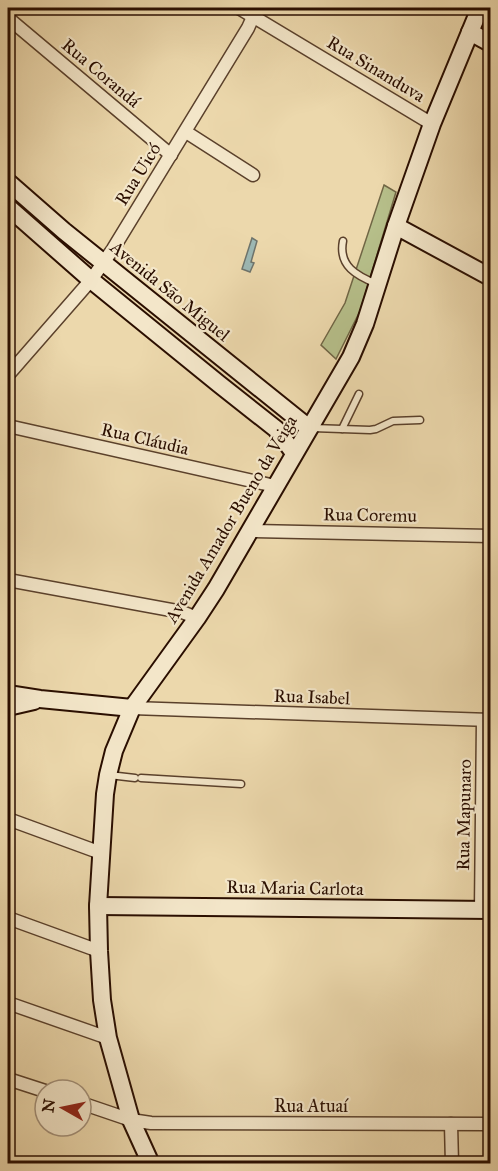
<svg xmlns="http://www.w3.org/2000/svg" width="498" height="1171" font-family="'IM FELL Great Primer',serif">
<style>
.green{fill:#b6bf8a;stroke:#706645;stroke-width:1.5}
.water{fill:#9cb8b4;stroke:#6e746c;stroke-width:1.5}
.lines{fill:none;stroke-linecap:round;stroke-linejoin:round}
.lane-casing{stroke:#5a402b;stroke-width:9}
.street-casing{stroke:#5a402b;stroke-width:15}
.secondary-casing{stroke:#2a0e00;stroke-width:20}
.lane{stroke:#f3e6c9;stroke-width:6}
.street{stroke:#f3e6c9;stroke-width:12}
.secondary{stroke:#f3e6c9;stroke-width:16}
.labels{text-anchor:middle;stroke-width:4.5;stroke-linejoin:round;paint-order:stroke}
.street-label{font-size:18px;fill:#2a0e00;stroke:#f3e6c9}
</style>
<rect width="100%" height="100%" fill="#ecd8ac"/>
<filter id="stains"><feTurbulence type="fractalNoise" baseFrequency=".00333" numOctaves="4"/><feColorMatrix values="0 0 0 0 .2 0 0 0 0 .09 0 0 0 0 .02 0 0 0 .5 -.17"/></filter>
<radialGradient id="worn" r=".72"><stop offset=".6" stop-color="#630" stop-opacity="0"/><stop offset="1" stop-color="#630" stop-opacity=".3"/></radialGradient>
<polygon class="green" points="384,185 396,192 360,311 336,359 321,345 345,303"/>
<polygon class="water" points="252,238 257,241 251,262 254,263 250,272 242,269"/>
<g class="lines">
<defs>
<g id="lane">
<path d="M 343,241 C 338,266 357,276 377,284"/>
<polyline points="313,428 370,430 376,429 393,421 420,420"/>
<polyline points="342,429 359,394"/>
<polyline points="109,775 135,778"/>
<polyline points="141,778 241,784"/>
</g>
<g id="street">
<polyline points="239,8 432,124"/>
<polyline points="8,18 171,155"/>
<polyline points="186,132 253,175"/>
<polyline points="8,375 91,280 113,249 248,28 257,8"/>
<polyline points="8,426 275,486"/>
<polyline points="249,531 490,536"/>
<polyline points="8,580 182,612 197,618"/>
<polyline points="132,708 490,720"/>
<polyline points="8,819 101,853"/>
<polyline points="481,910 483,720"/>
<polyline points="8,918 99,951"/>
<polyline points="8,1003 108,1038"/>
<polyline points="8,1079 45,1091"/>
<polyline points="81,1103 131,1120 151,1123 490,1124"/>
<polyline points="451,1124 452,1164"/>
</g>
<g id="secondary">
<polyline points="470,32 490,43"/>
<polyline points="8,182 64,231 309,428"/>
<polyline points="8,207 91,280 219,384 276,429 294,453"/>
<polyline points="396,226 490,277"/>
<polyline points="8,694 40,699 132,708"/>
<polyline points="8,707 34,701"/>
<polyline points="98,906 490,910"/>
<polyline points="151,1164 131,1120 108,1038 102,1000 99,951 98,906 105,794 108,775 114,751 132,708 197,618 216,589 351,357 365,324 396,226 432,124 480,8"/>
</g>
</defs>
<use href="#lane" class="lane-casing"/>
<use href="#street" class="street-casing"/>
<use href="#secondary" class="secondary-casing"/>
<use href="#lane" class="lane"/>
<use href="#street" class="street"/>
<use href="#secondary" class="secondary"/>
</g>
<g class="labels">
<g class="street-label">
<text transform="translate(376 69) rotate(31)" y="6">Rua Sinanduva</text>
<text transform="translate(101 73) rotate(40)" y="6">Rua Corandá</text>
<text transform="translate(138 174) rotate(-58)" y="6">Rua Uicó</text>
<text transform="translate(170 291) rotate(39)" y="6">Avenida São Miguel</text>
<text transform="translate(145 439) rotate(13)" y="6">Rua Cláudia</text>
<text transform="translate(370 515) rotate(1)" y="6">Rua Coremu</text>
<text transform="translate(231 519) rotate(-59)" y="6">Avenida Amador Bueno da Veiga</text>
<text transform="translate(312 697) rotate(2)" y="6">Rua Isabel</text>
<text transform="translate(464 815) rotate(-89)" y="6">Rua Mapunaro</text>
<text transform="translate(295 888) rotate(1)" y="6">Rua Maria Carlota</text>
<text x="311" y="1112">Rua Atuaí</text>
</g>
</g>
<rect width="498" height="1171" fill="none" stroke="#ecd8ac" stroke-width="30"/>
<rect x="9" y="9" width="480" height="1153" fill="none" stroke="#2a0e00" stroke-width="3"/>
<rect x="15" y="15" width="468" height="1141" fill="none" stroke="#2a0e00" stroke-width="1.5"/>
<g transform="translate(63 1108) rotate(279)"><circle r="28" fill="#f3e6c9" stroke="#a39079" stroke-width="1.5"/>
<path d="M0-4.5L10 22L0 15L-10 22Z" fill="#8f2418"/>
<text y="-9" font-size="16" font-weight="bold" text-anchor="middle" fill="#2a0e00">N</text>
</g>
<rect width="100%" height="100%" filter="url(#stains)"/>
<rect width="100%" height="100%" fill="url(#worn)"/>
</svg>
